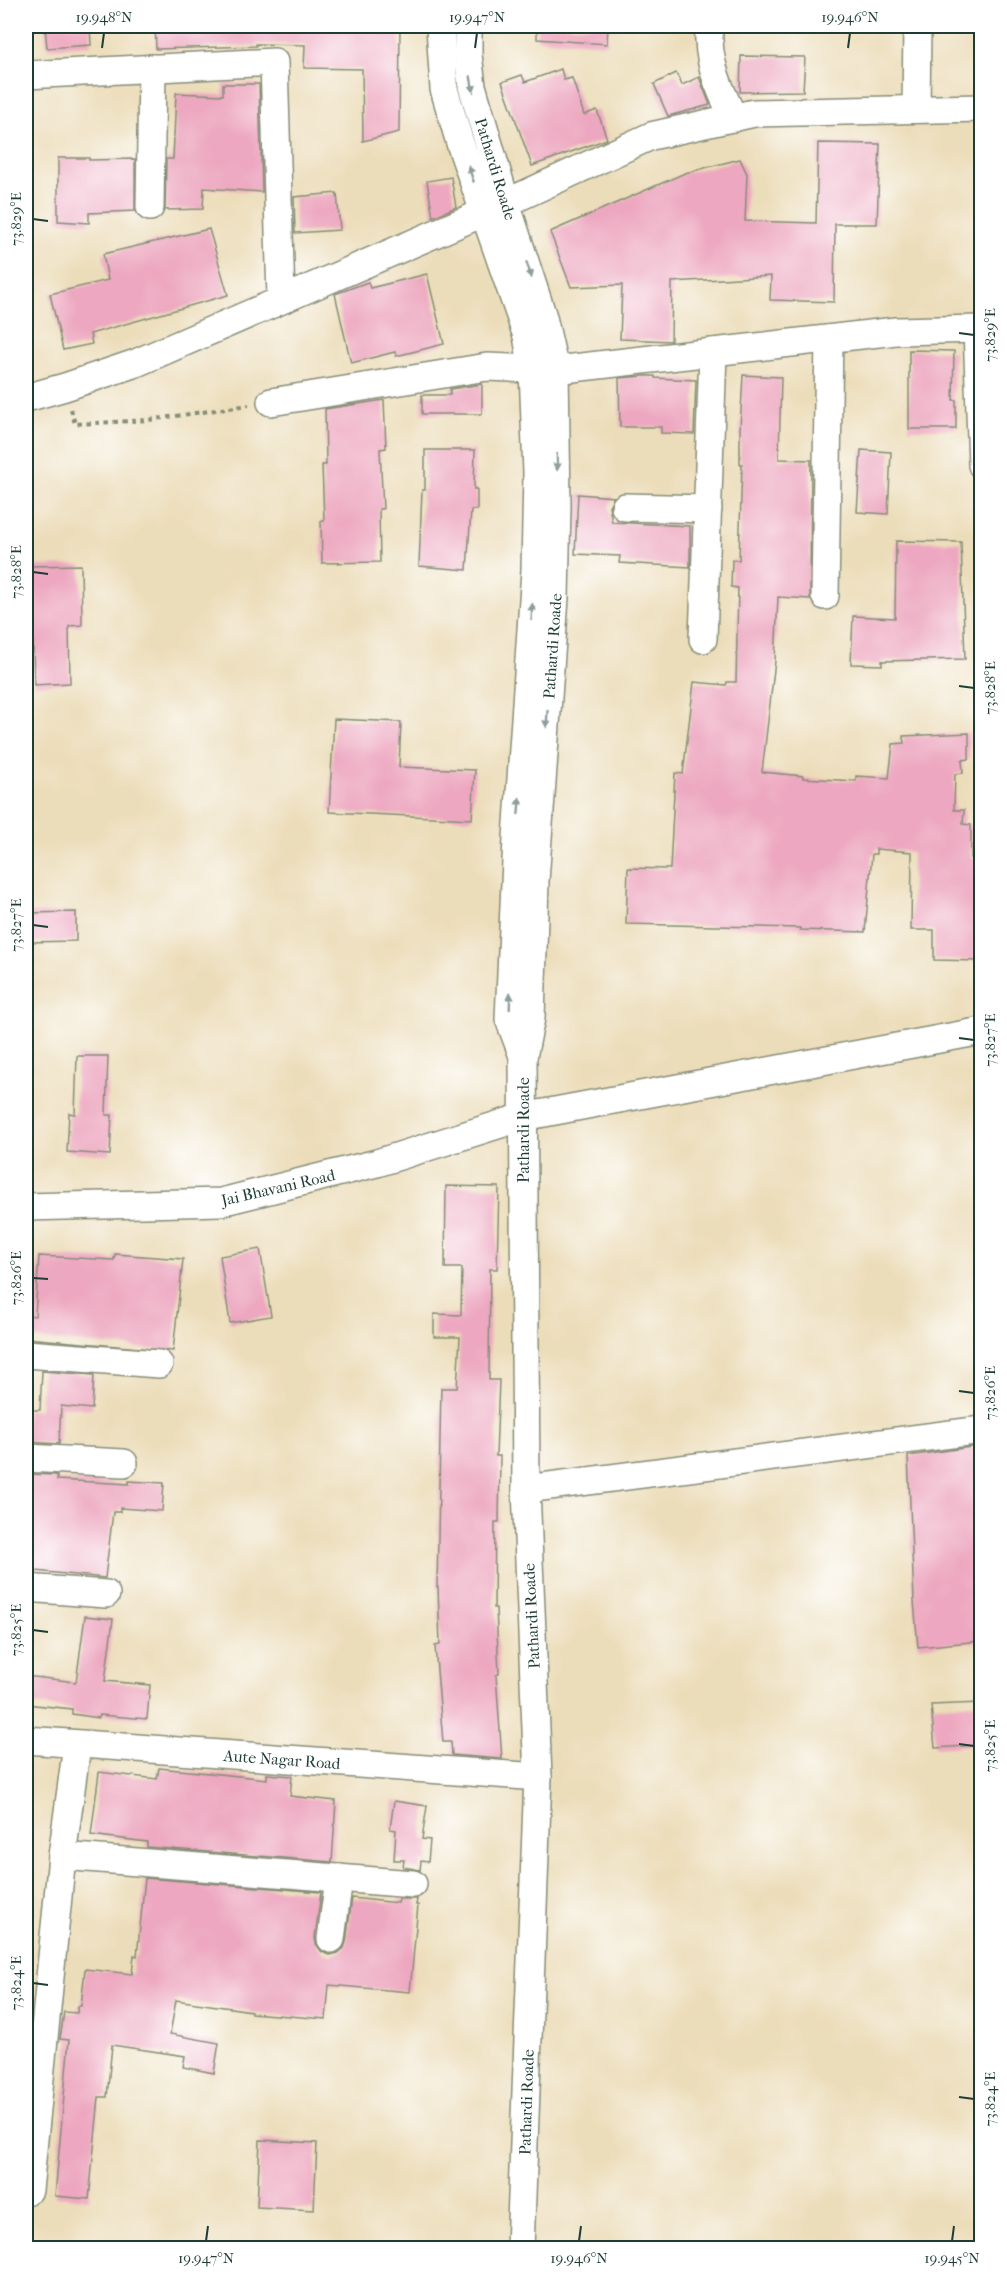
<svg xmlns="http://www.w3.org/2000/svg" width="1007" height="2274" font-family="'IM FELL French Canon',serif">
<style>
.building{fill:#eda7c0}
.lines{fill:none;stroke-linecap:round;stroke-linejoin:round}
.minor-casing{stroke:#868d77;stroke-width:30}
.path{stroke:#868d77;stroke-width:4;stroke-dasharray:4.5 4.5;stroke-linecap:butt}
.minor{stroke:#fff;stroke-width:27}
.oneway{fill:#8f9e9a}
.ticks{fill:none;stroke:#1f3d34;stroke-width:2}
.labels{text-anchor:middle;stroke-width:4.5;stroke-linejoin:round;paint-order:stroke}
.street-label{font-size:16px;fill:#1f3d34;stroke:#fff}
.neatline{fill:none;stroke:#1f3d34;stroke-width:2}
.ticks-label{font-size:15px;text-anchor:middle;fill:#1f3d34}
</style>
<rect width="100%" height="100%" fill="#fff"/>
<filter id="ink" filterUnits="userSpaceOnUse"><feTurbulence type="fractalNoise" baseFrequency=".0167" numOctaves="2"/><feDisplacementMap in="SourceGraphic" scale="12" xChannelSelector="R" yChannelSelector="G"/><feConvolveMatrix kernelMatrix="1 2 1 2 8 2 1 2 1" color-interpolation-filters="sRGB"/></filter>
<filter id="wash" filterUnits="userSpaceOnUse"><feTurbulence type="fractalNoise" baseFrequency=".008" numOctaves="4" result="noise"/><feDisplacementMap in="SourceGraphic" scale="24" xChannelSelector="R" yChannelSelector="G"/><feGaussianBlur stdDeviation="1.35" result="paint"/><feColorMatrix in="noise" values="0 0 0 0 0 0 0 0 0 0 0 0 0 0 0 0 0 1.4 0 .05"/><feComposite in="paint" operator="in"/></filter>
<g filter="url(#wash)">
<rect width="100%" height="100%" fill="#ecddba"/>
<g id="blocks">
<g class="building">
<polygon points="45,26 90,26 91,45 47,48"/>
<polygon points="155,26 400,26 399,132 363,141 362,69 304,68 305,45 256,44 256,46 156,49"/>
<polygon points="537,26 608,26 607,44 537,39"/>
<polygon points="741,56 805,57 803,91 740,92"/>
<polygon points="561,69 564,80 572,78 584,115 597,110 607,139 532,166 502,82 522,75 525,82"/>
<polygon points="676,73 682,85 699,77 710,105 668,116 654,84"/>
<polygon points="223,84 259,84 262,192 204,188 203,209 165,210 166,159 173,159 176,93 223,95"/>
<polygon points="818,143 880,144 877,224 835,224 834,302 770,300 771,276 672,282 671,341 620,339 622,285 571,287 550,232 685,173 740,159 747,174 745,221 816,223"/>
<polygon points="58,158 89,158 89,160 135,159 135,211 89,213 89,223 58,221"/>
<polygon points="451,177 456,207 433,217 427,181"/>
<polygon points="337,193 340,230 295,233 294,197"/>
<polygon points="209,229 228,295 90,334 92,344 63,350 50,294 108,280 103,254"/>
<polygon points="427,274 444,344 396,356 395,352 351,363 335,294 368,282 370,288"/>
<polygon points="909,350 954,351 953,400 956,400 956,429 909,429"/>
<polygon points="743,375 781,377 779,459 811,460 810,599 778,597 775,661 762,772 803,776 803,778 856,781 856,776 889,778 893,744 904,743 903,736 969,733 969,759 962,760 963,773 955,774 954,810 964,810 963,824 971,825 971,858 981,858 981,961 934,960 934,930 911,930 912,852 876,849 876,854 872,854 865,932 800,930 800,928 626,924 628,868 670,869 675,773 683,774 694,682 726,685 727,682 736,682 738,588 731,587 732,560 739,560 742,464 740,464 740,429"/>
<polygon points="645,376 655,376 655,378 696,380 694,434 661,433 661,427 620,427 619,378"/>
<polygon points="482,384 482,414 422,414 422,395 450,395 450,389"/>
<polygon points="384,400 386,448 380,449 383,509 379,509 380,562 322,563 321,521 324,521 322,465 326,465 325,409"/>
<polygon points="425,450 475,450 474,489 477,489 477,510 471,510 467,570 419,566 422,490 425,490"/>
<polygon points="861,450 891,452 888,514 857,512"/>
<polygon points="578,494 614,497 609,506 612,522 690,526 690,567 619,563 620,556 575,554"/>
<polygon points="896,541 961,542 965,659 882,661 882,665 851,664 853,616 895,618"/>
<polygon points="81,565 82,625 69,626 70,683 34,685 31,566"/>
<polygon points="334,719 401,722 399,767 475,770 472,819 329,812"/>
<polygon points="76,912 76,941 26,942 26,913"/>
<polygon points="77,1056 108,1056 106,1115 112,1115 110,1155 67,1152 69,1113 75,1114"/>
<polygon points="446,1186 499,1187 497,1269 490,1269 489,1380 499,1380 496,1456 500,1456 499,1522 495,1522 494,1608 496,1608 499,1674 496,1675 502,1759 452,1755 451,1742 443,1742 435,1646 440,1645 438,1587 437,1587 441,1388 457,1388 460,1337 434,1337 434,1314 461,1315 462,1268 445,1268"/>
<polygon points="260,1249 271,1316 230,1323 220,1256"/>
<polygon points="115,1254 183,1259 173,1351 26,1338 27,1315 35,1316 39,1256 114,1260"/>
<polygon points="42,1371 94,1375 92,1409 61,1406 59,1444 26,1442 26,1410 40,1410"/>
<polygon points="978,1446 981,1496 981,1641 918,1647 914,1601 908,1456"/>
<polygon points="26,1474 57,1475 57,1480 129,1484 129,1481 164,1483 162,1511 120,1508 120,1512 113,1512 105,1578 26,1570"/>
<polygon points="85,1616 113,1619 105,1681 150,1685 147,1719 100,1715 99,1718 72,1714 72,1709 26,1704 26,1676 76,1682"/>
<polygon points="981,1703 981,1745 935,1748 931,1705"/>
<polygon points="159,1768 267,1779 267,1774 292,1776 290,1796 336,1801 332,1862 147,1847 147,1842 91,1835 99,1772 157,1779"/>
<polygon points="394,1801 427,1806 422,1839 430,1840 428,1862 421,1861 420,1870 403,1867 404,1860 394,1860 396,1830 390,1829"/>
<polygon points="145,1878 321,1892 315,1937 316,1944 322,1952 330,1955 338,1953 344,1948 346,1942 352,1898 398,1903 399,1899 417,1899 416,1905 418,1905 410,1992 329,1985 326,2019 251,2013 251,2011 176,2000 170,2034 219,2043 214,2073 183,2067 185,2056 112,2045 107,2097 99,2097 89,2199 55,2196 69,2040 60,2039 64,2012 77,2013 78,2006 81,2006 85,1969 132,1974 134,1955 137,1956"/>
<polygon points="260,2140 317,2143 314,2210 257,2207"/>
</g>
</g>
</g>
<g filter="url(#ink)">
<use href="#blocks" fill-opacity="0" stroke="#868d77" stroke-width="1.5"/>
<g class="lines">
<defs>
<g id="minor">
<polyline points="440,26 444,89 460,143 527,336 533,370 537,473 535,570 517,838 509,1019 523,1056"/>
<polyline points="468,26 468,55 472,86 506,203 543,317 555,370 557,505 555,598 535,881 531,1018 523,1057 526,1489 538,1777 520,2248"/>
<path d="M 709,26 C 707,61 718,87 734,118"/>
<polyline points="26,75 274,62 281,299"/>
<polyline points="916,109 917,26"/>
<polyline points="150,207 152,68"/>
<polyline points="977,329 982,465"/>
<polyline points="26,398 65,387 136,363 506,203 651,136 754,113 982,108"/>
<polyline points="271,402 487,367 555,370 896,331 982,329"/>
<polyline points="625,507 708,509"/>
<polyline points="825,596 829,339"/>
<polyline points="703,639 713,352"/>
<polyline points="26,1207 221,1202 377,1163 523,1117 982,1031"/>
<polyline points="26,1354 159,1364"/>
<polyline points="26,1458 124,1463"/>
<polyline points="526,1489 982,1430"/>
<polyline points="26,1588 106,1594"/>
<polyline points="26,1740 538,1777"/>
<polyline points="62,1856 413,1884"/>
<polyline points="331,1939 339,1878"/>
<polyline points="29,2190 62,1856 77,1745"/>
</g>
</defs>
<use href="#minor" class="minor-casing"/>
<polyline class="path" points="71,409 75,424 149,420 249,405"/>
<use href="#minor" class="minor"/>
</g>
<defs><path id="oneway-solid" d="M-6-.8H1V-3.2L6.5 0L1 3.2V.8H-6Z" transform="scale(1.5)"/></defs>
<g class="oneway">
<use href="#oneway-solid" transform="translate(472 84) rotate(80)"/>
<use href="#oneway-solid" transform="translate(471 174) rotate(-109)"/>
<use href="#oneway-solid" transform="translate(529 270) rotate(72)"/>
<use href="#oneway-solid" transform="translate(557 462) rotate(89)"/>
<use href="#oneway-solid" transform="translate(532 612) rotate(-87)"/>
<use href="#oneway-solid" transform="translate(547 719) rotate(94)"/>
<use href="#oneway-solid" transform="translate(519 806) rotate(-86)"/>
<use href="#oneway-solid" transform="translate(510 1001) rotate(-88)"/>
</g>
</g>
<path class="ticks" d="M 102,48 L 104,33M 475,48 L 477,33M 848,48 L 850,33M 33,219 L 48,221M 959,333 L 974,335M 33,572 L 48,574M 959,686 L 974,688M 33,925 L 48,927M 959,1038 L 974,1040M 33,1278 L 48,1279M 959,1391 L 974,1393M 33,1630 L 48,1632M 959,1744 L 974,1746M 33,1983 L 48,1985M 959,2097 L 974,2099M 206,2241 L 208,2226M 579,2241 L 581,2226M 952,2241 L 954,2226"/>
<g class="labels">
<g class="street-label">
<text transform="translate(496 169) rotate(73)" y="6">Pathardi Roade</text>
<text transform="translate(552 646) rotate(-86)" y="6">Pathardi Roade</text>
<text transform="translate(523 1130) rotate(-90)" y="6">Pathardi Roade</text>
<text transform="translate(278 1187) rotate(-13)" y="6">Jai Bhavani Road</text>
<text transform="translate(531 1616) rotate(-93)" y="6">Pathardi Roade</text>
<text transform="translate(282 1759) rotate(4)" y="6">Aute Nagar Road</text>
<text transform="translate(526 2102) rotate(-88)" y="6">Pathardi Roade</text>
</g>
</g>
<rect width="1007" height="2274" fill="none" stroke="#fff" stroke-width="66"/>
<rect x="33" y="33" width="941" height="2208" class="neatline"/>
<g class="ticks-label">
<text x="104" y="22">19.948°N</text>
<text x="477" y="22">19.947°N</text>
<text x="850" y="22">19.946°N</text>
<text transform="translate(16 219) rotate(-90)" y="5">73.829°E</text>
<text transform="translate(990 335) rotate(-90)" y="5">73.829°E</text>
<text transform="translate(16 572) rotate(-90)" y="5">73.828°E</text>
<text transform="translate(990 688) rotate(-90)" y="5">73.828°E</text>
<text transform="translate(16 925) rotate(-90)" y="5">73.827°E</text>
<text transform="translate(990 1040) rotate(-90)" y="5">73.827°E</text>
<text transform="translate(16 1278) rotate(-90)" y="5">73.826°E</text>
<text transform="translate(990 1393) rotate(-90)" y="5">73.826°E</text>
<text transform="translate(16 1630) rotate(-90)" y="5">73.825°E</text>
<text transform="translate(990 1746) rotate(-90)" y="5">73.825°E</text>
<text transform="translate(16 1983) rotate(-90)" y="5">73.824°E</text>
<text transform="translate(990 2099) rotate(-90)" y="5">73.824°E</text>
<text x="206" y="2263">19.947°N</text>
<text x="579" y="2263">19.946°N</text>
<text x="952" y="2263">19.945°N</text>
</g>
</svg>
